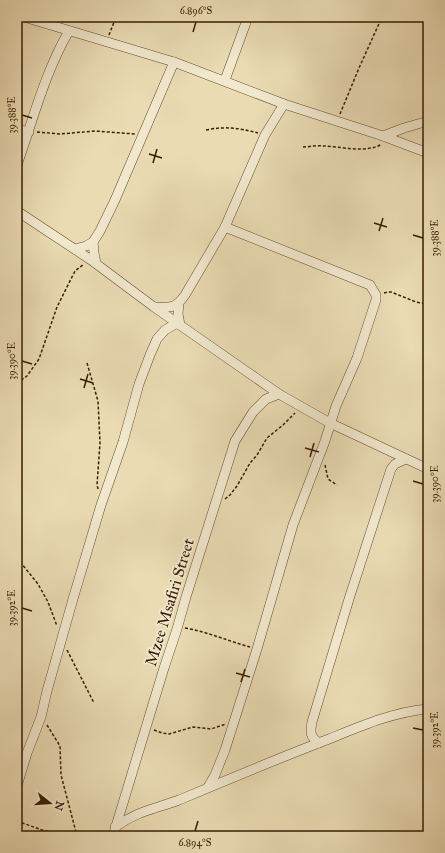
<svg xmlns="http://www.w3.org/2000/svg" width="445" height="853" font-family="'IM FELL Great Primer',serif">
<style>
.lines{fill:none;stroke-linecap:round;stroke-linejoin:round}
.minor-casing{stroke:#644c2e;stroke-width:10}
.path{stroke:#381d02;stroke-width:1.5;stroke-dasharray:3 2;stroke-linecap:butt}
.minor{stroke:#f1e8ce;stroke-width:9}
.ticks{fill:none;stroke:#381d02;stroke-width:1.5}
.labels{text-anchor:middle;stroke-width:3.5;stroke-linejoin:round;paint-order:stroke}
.street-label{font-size:16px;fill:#381d02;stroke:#f1e8ce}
.neatline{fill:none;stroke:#381d02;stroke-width:1.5}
.ticks-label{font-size:10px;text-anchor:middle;fill:#381d02}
</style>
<rect width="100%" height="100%" fill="#eadbb3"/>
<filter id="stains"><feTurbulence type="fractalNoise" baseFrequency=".005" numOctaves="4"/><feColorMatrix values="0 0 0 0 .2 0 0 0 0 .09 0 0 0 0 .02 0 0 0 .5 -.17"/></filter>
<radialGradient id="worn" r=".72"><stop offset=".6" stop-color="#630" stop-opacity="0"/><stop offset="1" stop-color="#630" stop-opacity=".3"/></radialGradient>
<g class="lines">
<defs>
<g id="minor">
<polyline points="24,17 174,62 284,104 383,136 428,153"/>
<polyline points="225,80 248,17"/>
<polyline points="17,129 29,132"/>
<polyline points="383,136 404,128 428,121"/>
<path d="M 17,165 C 33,120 45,72 69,31"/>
<polyline points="17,211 91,260 154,307 279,394 330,423 428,469"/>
<polyline points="93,242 94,253 96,263"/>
<polyline points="75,249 86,246 93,242 100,231 115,200 174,62"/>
<polyline points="179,303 178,314 180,325"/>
<path d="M 155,307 C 171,308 176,308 185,295 L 225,227 L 265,135 L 284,104"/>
<path d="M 319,743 C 310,737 310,732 312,722 L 349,599 L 391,469 L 395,464 L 406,459"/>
<polyline points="17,786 27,753 41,717 47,691 73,599 101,505 123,442 139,384 150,355 157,339 165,330 177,323"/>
<polyline points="208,787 215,775 225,750 257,649 293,525 325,441 336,406 357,358 376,300 376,295 370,285 225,227"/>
<path d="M 115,827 C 137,811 155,809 179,800 C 229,779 279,758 329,739 C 361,726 393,712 428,709"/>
<polyline points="113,836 164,668 177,629 186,597 235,441 253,412 266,399 279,394"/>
</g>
</defs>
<use href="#minor" class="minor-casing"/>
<g class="path">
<polyline points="65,17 69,22"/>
<polyline points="109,35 116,17"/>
<polyline points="340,114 359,68 382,17"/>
<path d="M 206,130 C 225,126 239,128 258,133"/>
<polyline points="37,132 60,134 95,131 135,134"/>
<path d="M 303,147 C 309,147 315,145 322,146 C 340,146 365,154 382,144"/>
<polyline points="384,293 388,292 391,292 416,302 428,304"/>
<polyline points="87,363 98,401 100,443 97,485 98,489"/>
<polyline points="17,383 27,376 39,359 57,307 75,271 84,264"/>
<polyline points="325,465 328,479 337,485"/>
<polyline points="225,499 230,495 237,486 250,463 257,455 267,438 283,425 295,413"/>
<polyline points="17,558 38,584 48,602 57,626"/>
<path d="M 185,628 C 208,632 228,641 250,647"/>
<polyline points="67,650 94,703"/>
<polyline points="47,725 60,746 61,775 77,836"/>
<polyline points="154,730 162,733 169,734 193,727 211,729 226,724"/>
<polyline points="17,821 42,830 70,836"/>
<polyline points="42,830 44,836"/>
<polyline points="91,836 105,834"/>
</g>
<use href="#minor" class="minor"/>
</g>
<path class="ticks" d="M 193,32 L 196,22M 22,115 L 32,118M 149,154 L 162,158M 153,163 L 157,149M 374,223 L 387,227M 379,231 L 383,218M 413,235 L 423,238M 22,361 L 32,364M 80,379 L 93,383M 84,388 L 88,374M 305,448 L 319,452M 310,457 L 314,443M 413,481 L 423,484M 22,608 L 32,611M 236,673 L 250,677M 241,682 L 245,669M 413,728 L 423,730M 195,831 L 198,821"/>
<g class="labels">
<g class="street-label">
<text transform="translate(169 602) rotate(-73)" y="6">Mzee Msafiri Street</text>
</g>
</g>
<rect width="445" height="853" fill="none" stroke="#eadbb3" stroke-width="44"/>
<g transform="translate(50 803) rotate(107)" stroke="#f1e8ce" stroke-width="3" paint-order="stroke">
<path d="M0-3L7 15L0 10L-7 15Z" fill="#381d02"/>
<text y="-6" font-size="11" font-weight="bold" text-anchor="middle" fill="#381d02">N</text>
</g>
<rect x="22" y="22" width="401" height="809" class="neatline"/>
<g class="ticks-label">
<text x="196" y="14">6.896°S</text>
<text transform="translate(11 115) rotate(-90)" y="4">39.388°E</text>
<text transform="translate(434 238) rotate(-90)" y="4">39.388°E</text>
<text transform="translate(11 361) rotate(-90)" y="4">39.390°E</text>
<text transform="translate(434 484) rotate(-90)" y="4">39.390°E</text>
<text transform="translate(11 608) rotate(-90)" y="4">39.392°E</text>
<text transform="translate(434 730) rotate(-90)" y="4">39.392°E</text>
<text x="195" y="846">6.894°S</text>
</g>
<rect width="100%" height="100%" filter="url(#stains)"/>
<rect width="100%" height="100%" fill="url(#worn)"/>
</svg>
